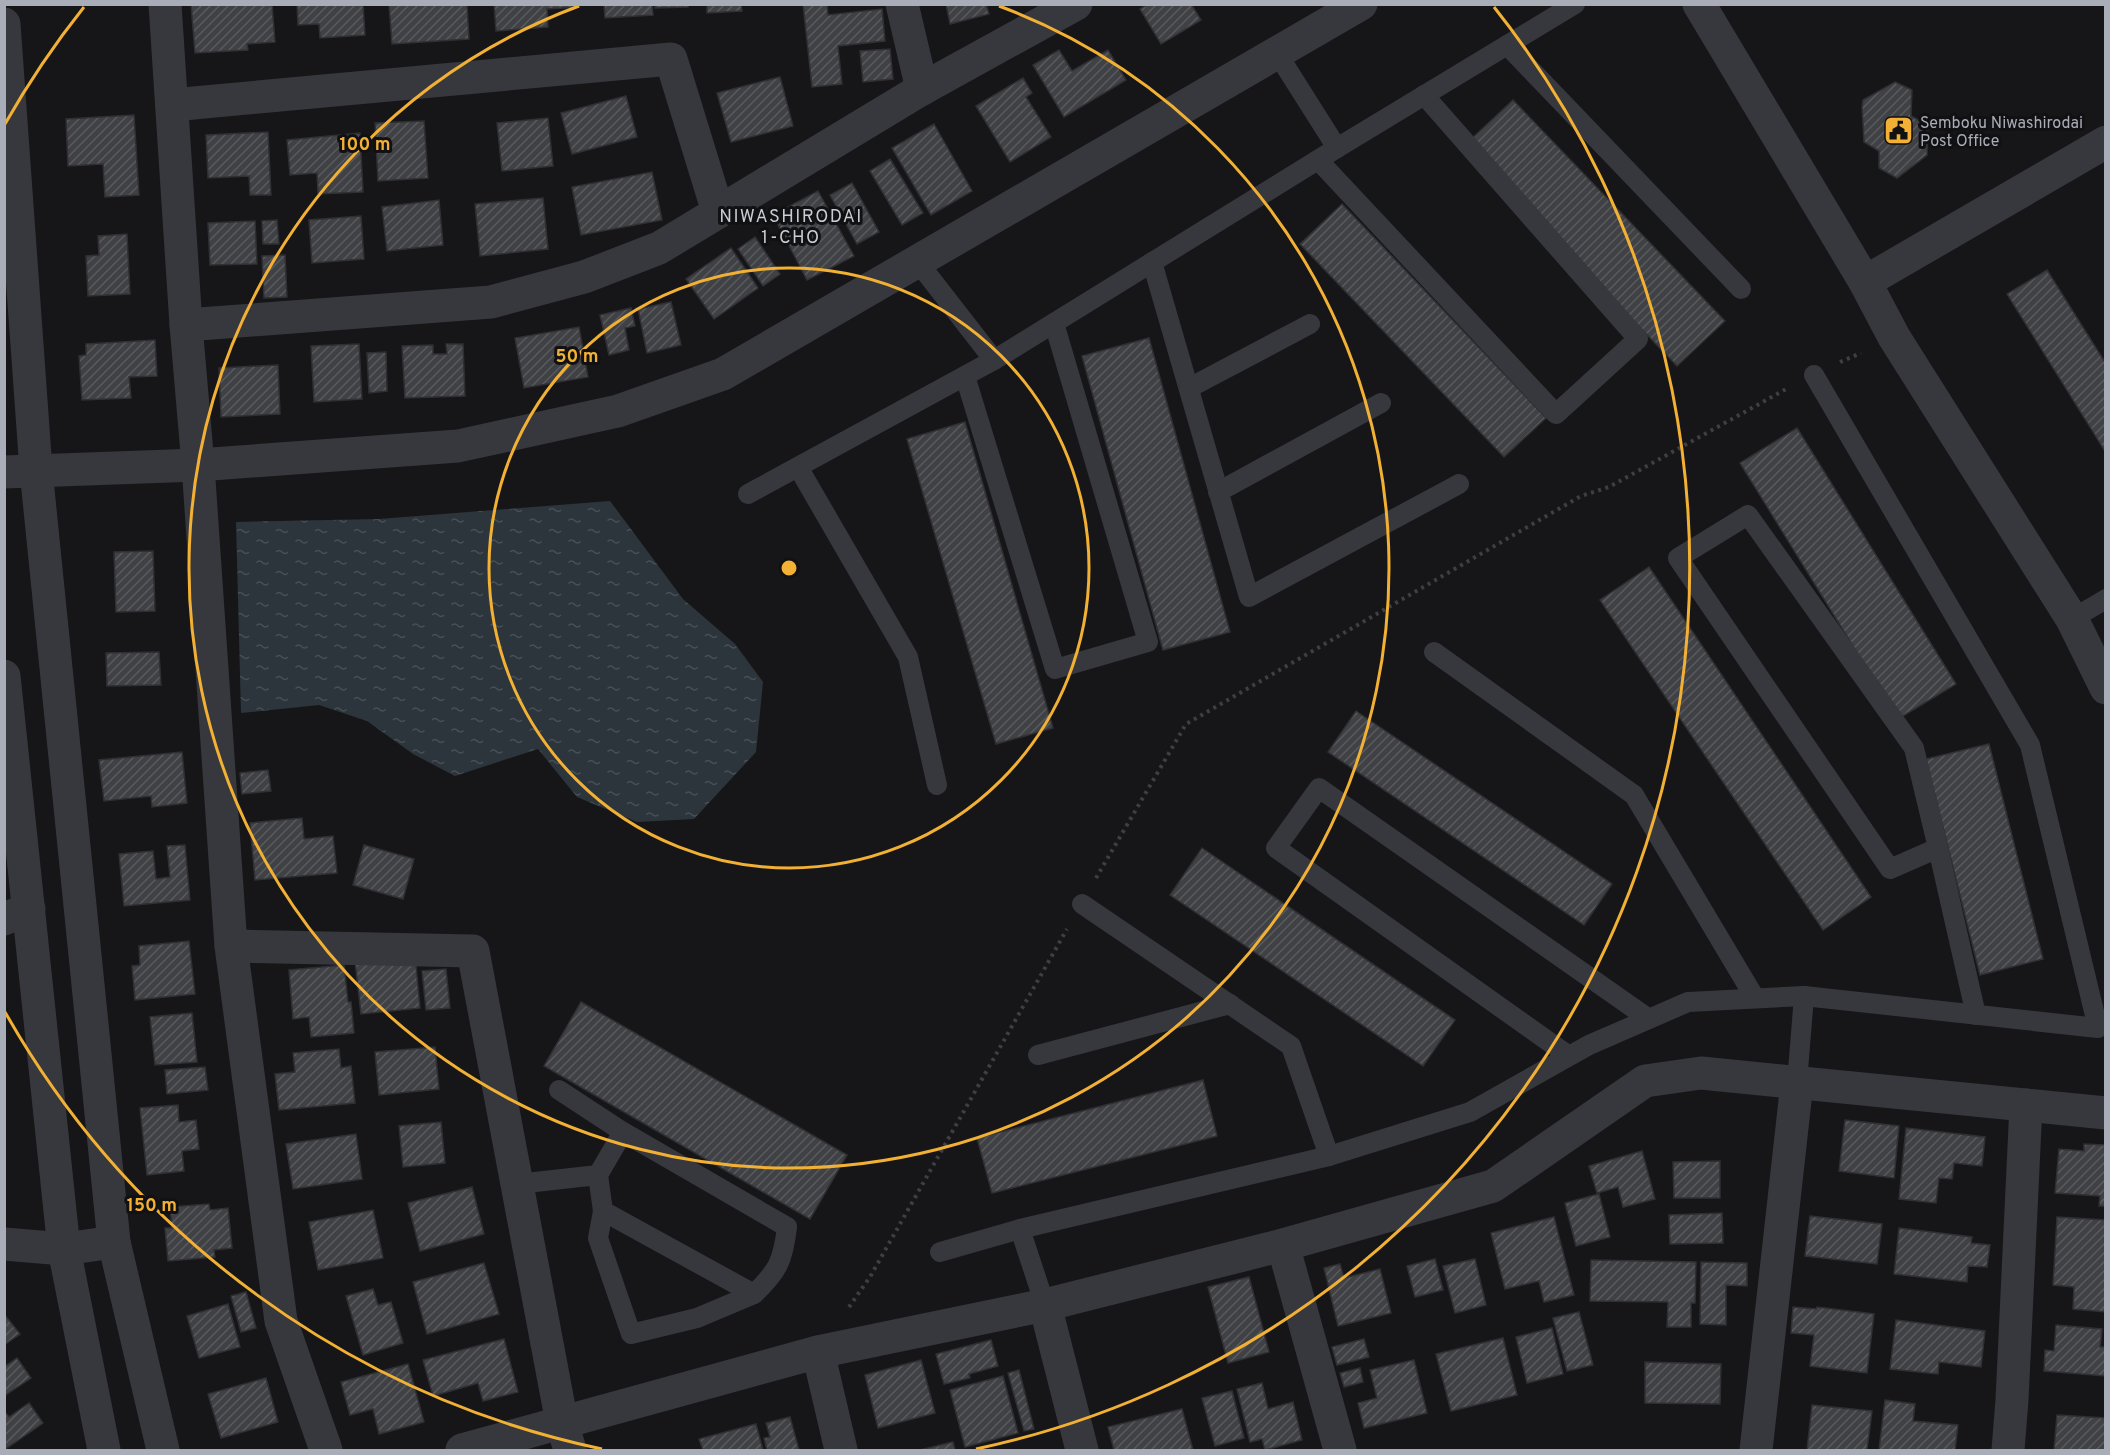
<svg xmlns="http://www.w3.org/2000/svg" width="2110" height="1455" font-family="Overpass,sans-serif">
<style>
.water{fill:url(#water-ripples)}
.building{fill:url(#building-hatch);stroke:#303034;stroke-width:1.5}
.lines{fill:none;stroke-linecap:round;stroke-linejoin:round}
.path{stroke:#3d3f44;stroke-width:4;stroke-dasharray:3 4.5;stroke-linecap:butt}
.service{stroke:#37383d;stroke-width:20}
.minor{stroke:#37383d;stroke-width:33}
.tertiary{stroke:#37383d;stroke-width:33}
.ring{fill:none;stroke:#f2b134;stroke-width:3}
.labels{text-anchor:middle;stroke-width:6;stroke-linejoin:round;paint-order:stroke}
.poi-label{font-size:16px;fill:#a8adb8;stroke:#111113;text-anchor:start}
.neighbourhood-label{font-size:18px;letter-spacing:1.5px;fill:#c9ccd4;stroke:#111113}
.centre{fill:#f2b134;stroke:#111113;stroke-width:3}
.ring-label{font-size:18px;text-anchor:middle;font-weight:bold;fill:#f2b134;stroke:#111113;stroke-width:6;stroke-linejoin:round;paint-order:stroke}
</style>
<defs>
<pattern id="water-ripples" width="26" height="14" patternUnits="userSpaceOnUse" patternTransform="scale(1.5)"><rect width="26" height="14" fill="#2c353c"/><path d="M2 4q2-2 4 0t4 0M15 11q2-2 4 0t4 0" fill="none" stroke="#485056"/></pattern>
<pattern id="building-hatch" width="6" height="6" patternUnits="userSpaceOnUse" patternTransform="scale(1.5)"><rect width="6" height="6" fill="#404145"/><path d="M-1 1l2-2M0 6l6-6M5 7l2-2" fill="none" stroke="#595a5e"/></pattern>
</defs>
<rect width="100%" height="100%" fill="#161618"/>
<polygon class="water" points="610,501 683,599 735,644 763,682 756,752 694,819 637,822 577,797 538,749 455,776 413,754 367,721 319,705 241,713 236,522 379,519"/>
<g class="building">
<polygon points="191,4 272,4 275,42 247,44 248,50 195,53"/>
<polygon points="297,4 363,4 365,35 320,38 319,24 298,25"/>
<polygon points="389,4 467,4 469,39 392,44"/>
<polygon points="494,4 579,4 579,7 547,9 548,27 496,31"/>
<polygon points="604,4 652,4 653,15 605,18"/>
<polygon points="655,4 688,4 688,7 655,8"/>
<polygon points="707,4 741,4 742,11 707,13"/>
<polygon points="803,4 827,4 828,15 882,9 885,41 838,46 842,84 812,87"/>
<polygon points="946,4 986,4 989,14 950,24"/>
<polygon points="1148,4 1191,4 1201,20 1161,44 1140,9"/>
<polygon points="890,49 893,79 863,82 860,51"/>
<polygon points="1059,50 1072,71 1108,50 1126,80 1064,117 1033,65"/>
<polygon points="780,77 793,126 731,142 717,93"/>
<polygon points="1023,78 1032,93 1026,97 1051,137 1010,162 976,106"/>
<polygon points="1895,82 1912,90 1911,116 1928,125 1927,155 1897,178 1879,168 1879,151 1864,142 1862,107 1863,100"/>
<polygon points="626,96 637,137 572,154 561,113"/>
<polygon points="1513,100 1725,321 1677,366 1465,145"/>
<polygon points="134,115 139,195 105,197 103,164 68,166 66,119"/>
<polygon points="548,118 553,166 502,171 497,123"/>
<polygon points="424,121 428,178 378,181 375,123"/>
<polygon points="934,124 972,191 931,215 892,148"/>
<polygon points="268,132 271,195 250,195 249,176 208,178 206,135"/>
<polygon points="360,133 363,192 318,194 317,173 290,175 287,140"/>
<polygon points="890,159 923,213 902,225 870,171"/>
<polygon points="652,172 662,220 581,235 572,187"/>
<polygon points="852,183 879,232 857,244 830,195"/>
<polygon points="818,191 854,256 807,280 773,215"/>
<polygon points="543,198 548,249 480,256 475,204"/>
<polygon points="439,200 443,245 387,251 382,207"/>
<polygon points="1342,204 1546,418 1504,457 1300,244"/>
<polygon points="361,216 364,259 312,263 309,220"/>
<polygon points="277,220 279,244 263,244 262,221"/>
<polygon points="255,221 257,264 210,265 208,223"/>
<polygon points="127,234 130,294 88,296 86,256 99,255 98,236"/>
<polygon points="755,237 780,274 763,286 738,249"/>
<polygon points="731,248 758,288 714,319 686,279"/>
<polygon points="285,255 287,297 264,298 262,256"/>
<polygon points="2047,270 2106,364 2106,453 2007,294"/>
<polygon points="671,302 681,345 647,353 638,309"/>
<polygon points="631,308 635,326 625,328 629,350 609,355 600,315"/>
<polygon points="579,327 588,377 524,388 515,338"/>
<polygon points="1149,338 1230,632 1163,650 1082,356"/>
<polygon points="155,340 157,376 129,377 131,398 82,400 79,356 86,355 86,344"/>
<polygon points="359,344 362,399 314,402 311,346"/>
<polygon points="446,344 463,344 465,396 405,398 402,346 433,345 433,354 447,354"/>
<polygon points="386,352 387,391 369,393 367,353"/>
<polygon points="278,365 280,414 221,417 219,368"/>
<polygon points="965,422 1053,728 996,744 907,439"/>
<polygon points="1797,428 1956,684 1898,719 1740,463"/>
<polygon points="153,551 155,611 116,612 114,552"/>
<polygon points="1649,567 1871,897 1823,930 1600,600"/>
<polygon points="159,652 161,685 107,686 106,653"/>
<polygon points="1356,711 1612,884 1584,925 1328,752"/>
<polygon points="1989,744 2043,959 1980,975 1926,759"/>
<polygon points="182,752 187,803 152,807 151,796 104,801 99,760"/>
<polygon points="268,770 271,791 242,794 240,773"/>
<polygon points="302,818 304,839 333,836 337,873 255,880 250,823"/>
<polygon points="185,845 190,900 124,906 119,854 153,851 156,879 170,877 167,846"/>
<polygon points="364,845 414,859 403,899 353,885"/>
<polygon points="1202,848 1455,1020 1423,1066 1170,895"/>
<polygon points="189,941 195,994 135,1000 132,966 140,965 139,946"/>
<polygon points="415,955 420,1008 361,1014 355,961"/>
<polygon points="344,965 348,1002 351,1002 354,1033 311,1037 309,1017 293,1019 289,970"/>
<polygon points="446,969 450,1008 426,1010 422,971"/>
<polygon points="581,1002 847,1155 810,1219 544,1066"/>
<polygon points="192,1013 197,1062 155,1065 150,1017"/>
<polygon points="435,1047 439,1089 379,1095 375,1052"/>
<polygon points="339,1049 341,1068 351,1066 355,1103 279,1110 275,1074 295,1072 293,1053"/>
<polygon points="205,1067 208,1090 167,1094 165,1070"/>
<polygon points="1203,1080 1217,1136 992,1193 977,1138"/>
<polygon points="178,1105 179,1122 196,1120 199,1149 182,1151 184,1171 147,1175 140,1108"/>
<polygon points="1845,1120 1899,1126 1894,1178 1839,1171"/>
<polygon points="441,1122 445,1163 403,1167 399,1126"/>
<polygon points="1906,1128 1985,1137 1982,1166 1954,1163 1952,1179 1939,1178 1936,1203 1899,1199"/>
<polygon points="356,1134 362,1179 293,1189 286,1144"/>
<polygon points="2084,1144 2106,1145 2106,1206 2099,1206 2100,1196 2055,1193 2059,1149 2084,1151"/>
<polygon points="1642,1151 1655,1199 1623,1207 1618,1187 1597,1193 1589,1166"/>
<polygon points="1720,1161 1720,1198 1674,1198 1673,1162"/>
<polygon points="472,1187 484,1234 420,1251 408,1203"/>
<polygon points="1599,1194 1610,1237 1576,1246 1565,1203"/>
<polygon points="209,1204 210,1210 228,1208 232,1248 214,1250 215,1257 168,1261 165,1228 172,1228 170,1207"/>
<polygon points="373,1210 383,1258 318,1270 309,1222"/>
<polygon points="1722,1213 1723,1243 1670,1244 1669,1215"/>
<polygon points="1810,1216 1882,1224 1877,1264 1805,1256"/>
<polygon points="1554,1217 1574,1295 1544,1302 1539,1281 1505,1289 1491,1233"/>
<polygon points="2057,1217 2106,1220 2106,1312 2073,1309 2074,1287 2053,1285"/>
<polygon points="1899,1228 1972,1237 1971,1243 1990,1245 1987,1267 1968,1266 1967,1282 1894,1274"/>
<polygon points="1435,1259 1443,1290 1415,1297 1407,1266"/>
<polygon points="1475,1259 1486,1305 1455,1313 1443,1266"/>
<polygon points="1591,1260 1696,1262 1695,1303 1691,1303 1691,1327 1667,1327 1668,1302 1590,1301"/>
<polygon points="1701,1262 1747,1263 1747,1286 1726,1285 1726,1325 1700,1324"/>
<polygon points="484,1263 499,1314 427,1334 413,1282"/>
<polygon points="1340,1264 1344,1278 1380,1269 1391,1313 1338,1326 1324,1268"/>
<polygon points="1249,1277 1269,1352 1228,1363 1208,1287"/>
<polygon points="373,1289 378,1305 391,1302 403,1343 363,1355 346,1296"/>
<polygon points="246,1292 256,1328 241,1332 231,1296"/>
<polygon points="228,1304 240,1347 199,1358 187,1316"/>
<polygon points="1793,1307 1816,1309 1817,1307 1874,1314 1867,1373 1810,1366 1814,1335 1791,1333"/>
<polygon points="1579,1312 1593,1365 1567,1371 1553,1318"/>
<polygon points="4,1314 20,1334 4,1345"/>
<polygon points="1896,1320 1985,1331 1981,1367 1939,1362 1938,1374 1890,1369"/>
<polygon points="2056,1325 2102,1329 2100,1347 2106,1347 2106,1376 2044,1371 2045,1350 2054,1351"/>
<polygon points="1552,1328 1563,1374 1527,1383 1516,1337"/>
<polygon points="1503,1338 1517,1395 1451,1411 1436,1354"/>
<polygon points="504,1339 518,1392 483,1401 478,1383 433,1396 423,1360"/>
<polygon points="1364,1339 1369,1357 1337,1365 1332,1347"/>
<polygon points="991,1340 998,1366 969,1374 970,1378 944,1384 936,1354"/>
<polygon points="17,1358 31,1378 4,1396 4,1367"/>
<polygon points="921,1360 935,1413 878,1428 865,1375"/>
<polygon points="1414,1360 1427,1413 1364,1428 1358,1403 1377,1398 1370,1370"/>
<polygon points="1645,1362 1721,1364 1720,1404 1645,1403"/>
<polygon points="408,1364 424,1422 379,1434 373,1409 350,1415 341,1382"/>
<polygon points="1360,1368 1363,1382 1344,1387 1340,1373"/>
<polygon points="1019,1370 1034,1429 1024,1431 1008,1373"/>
<polygon points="1003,1376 1018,1433 965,1447 950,1390"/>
<polygon points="266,1378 278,1422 221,1438 208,1394"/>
<polygon points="1262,1383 1268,1409 1293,1402 1302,1440 1265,1450 1262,1439 1250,1442 1237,1389"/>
<polygon points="1232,1391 1244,1438 1215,1446 1202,1398"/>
<polygon points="1885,1400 1915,1404 1913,1421 1958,1425 1955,1450 1879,1450"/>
<polygon points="29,1403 43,1423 4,1450 4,1411 9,1417"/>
<polygon points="1812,1405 1872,1411 1867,1450 1807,1450"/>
<polygon points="1182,1409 1193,1450 1114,1450 1108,1427"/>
<polygon points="2057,1415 2106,1418 2106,1450 2054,1450"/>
<polygon points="790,1417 799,1450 767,1450 764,1438 770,1437 766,1423"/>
<polygon points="756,1424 763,1450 703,1450 699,1439"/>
<polygon points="953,1442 955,1450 920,1450"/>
</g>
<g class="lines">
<g class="path">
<polyline points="1840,362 1861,353"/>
<polyline points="1096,878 1186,724 1581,496 1609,487 1788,388"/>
<polyline points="849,1307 870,1277 1067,929"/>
</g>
<g class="service">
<polyline points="1507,45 1741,289"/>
<polyline points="1277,53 1337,148"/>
<polyline points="1318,160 1556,414 1638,339 1424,95"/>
<polyline points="917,261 994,360"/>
<polyline points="1152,262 1249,597 1459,484"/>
<polyline points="965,376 1055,669 1148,642 1054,323"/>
<polyline points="1189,388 1310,324"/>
<polyline points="798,467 908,657 937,785"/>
<polyline points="1218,492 1381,403"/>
<polyline points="748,494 994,360 1337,148 1575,4"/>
<polygon points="1748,515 1914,748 1938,848 1890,869 1678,558"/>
<polyline points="2072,619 2106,599"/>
<polyline points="1434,652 1634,795 1755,998"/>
<polyline points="1938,848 1976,1015"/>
<polyline points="1082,904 1291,1046 1329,1156"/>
<polyline points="1038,1055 1230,1004"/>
<polyline points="1569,1056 1276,848 1319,788 1649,1019"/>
<polyline points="1797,1083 1804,996"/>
<polyline points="559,1090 623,1132"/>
<path d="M 517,1184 L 598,1175 L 623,1132 L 787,1227 C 783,1261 778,1271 754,1294 L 603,1211 L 598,1175"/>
<polyline points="603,1211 598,1238 631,1334 697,1318 754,1294"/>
<polyline points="1020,1229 1045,1305"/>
<polyline points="940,1252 1020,1229 1329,1156 1470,1112 1589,1045 1688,1002 1804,996 2098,1028 2030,745 1814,375"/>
</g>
<g class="minor">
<polyline points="165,4 186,325 198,465 231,946 281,1321 326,1450"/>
<polyline points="902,4 922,89"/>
<polyline points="172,105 671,59 718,212"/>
<polyline points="1865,282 2106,142"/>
<polyline points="186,325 491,302 584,277 659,248 922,89 1076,4"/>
<polyline points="4,919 29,909"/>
<polyline points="231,946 473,951 562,1423 570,1450"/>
<polyline points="4,1244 64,1249 114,1242"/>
<polyline points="1283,1245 1340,1450"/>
<polyline points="1045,1305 1082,1450"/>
<polyline points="818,1352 841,1450"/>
<polyline points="462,1450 818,1352 1045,1305 1283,1245 1493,1186 1645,1081 1701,1073 2106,1113"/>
<polyline points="1756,1450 1797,1083"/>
<polyline points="2008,1450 2012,1400 2026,1105"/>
</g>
<g class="tertiary">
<polyline points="1699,4 1865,282 1894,337 2072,619 2106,688"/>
<polyline points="4,24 36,470 114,1242 163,1450"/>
<polyline points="4,472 198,465 458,446 618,411 723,374 1361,4"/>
<polyline points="4,676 64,1249 104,1450"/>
</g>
</g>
<g class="ring">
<circle cx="789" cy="568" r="300"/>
<path d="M999 6A600 600 0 1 1 579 6"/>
<path d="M602 1449A901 901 0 0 1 5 1012M5 124A901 901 0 0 1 84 7M1494 7A901 901 0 0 1 976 1449"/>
</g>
<defs>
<symbol id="civic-square" viewBox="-11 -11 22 22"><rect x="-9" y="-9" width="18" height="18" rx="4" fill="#f2b134" stroke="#111113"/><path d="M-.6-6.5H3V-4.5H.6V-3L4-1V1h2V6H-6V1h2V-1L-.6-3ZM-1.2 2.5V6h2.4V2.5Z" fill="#111"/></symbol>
</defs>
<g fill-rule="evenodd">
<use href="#civic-square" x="1882" y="114" width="33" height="33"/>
</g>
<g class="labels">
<g class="poi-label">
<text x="1920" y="128">Semboku Niwashirodai<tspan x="1920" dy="18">Post Office</tspan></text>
</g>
<g class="neighbourhood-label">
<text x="791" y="222">NIWASHIRODAI<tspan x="791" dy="21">1-CHO</tspan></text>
</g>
</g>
<circle cx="789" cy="568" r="9" class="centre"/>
<g class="ring-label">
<text x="365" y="150">100 m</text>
<text x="577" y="362">50 m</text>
<text x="152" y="1211">150 m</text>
</g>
<rect width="2110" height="1455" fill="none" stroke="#a8adb8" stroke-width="12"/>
</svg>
